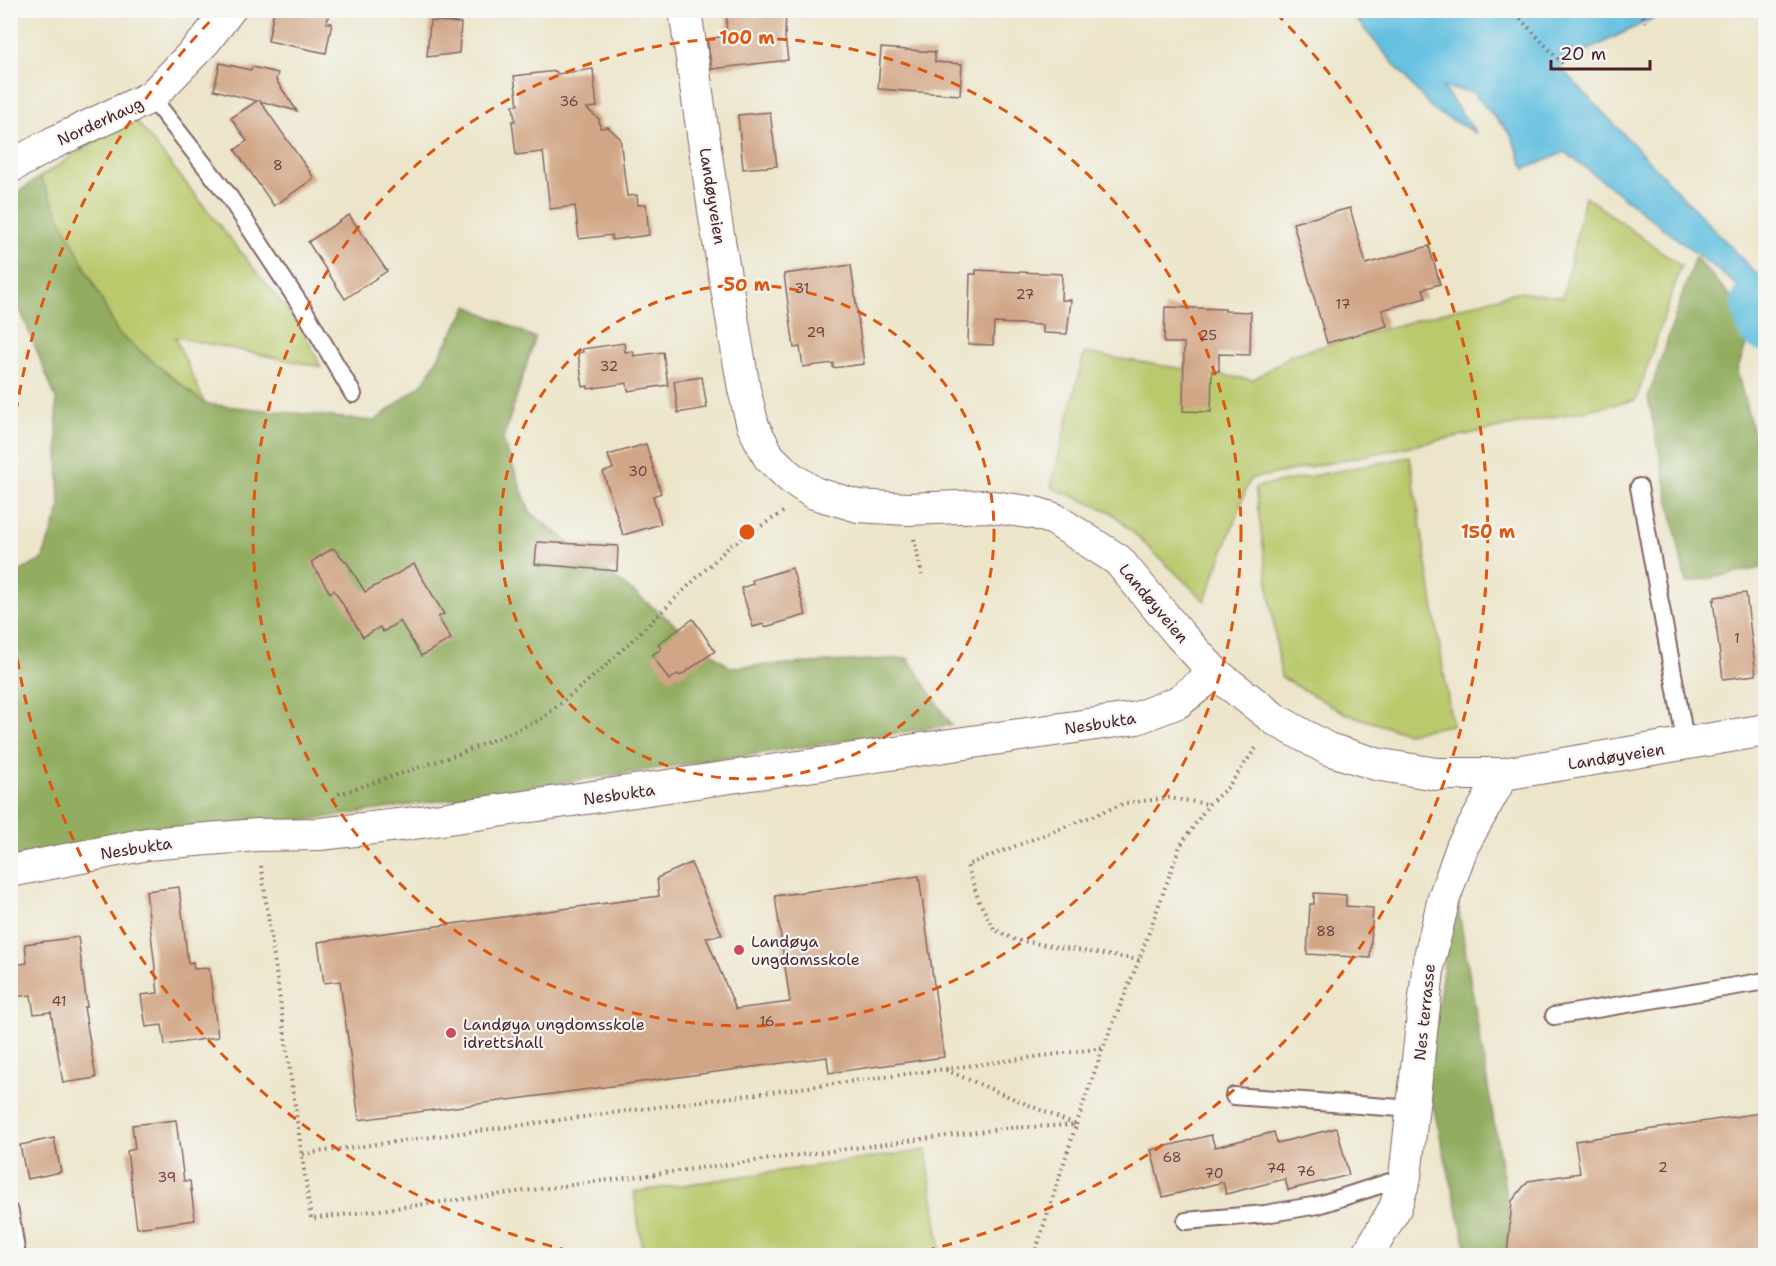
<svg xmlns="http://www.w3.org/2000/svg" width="1776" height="1266" font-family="'Shantell Sans',sans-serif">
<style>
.green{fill:#b9c96c;stroke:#82744c;stroke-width:1.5}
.forest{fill:#92ad60;stroke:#6e6646;stroke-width:1.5}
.water{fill:#62bfe0;stroke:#566f86;stroke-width:1.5}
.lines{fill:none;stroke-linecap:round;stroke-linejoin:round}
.river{stroke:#62bfe0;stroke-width:60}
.building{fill:#d1a686}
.lane-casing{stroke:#836463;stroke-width:20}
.street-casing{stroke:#836463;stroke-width:34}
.path{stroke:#836463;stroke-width:4;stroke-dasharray:1.5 4.5;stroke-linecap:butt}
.lane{stroke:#fff;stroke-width:16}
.street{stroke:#fff;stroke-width:32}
.ring{fill:none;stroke:#e0560e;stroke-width:3;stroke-dasharray:10 8}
.poi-dot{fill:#d1495b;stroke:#f6f6f2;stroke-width:2}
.labels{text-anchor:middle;stroke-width:4.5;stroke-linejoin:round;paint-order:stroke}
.number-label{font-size:14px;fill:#6c4142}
.street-label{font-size:16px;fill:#4a1f2b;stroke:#f6f6f2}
.poi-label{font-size:16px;fill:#4a1f2b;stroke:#f6f6f2;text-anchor:start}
.centre{fill:#e0560e;stroke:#f6f6f2;stroke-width:3}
.ring-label{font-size:18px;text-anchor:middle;font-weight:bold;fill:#e0560e;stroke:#f6f6f2;stroke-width:4.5;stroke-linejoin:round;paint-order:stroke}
</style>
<rect width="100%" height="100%" fill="#f6f6f2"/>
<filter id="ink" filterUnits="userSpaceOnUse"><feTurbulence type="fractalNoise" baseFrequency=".0167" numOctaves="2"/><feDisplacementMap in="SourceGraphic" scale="12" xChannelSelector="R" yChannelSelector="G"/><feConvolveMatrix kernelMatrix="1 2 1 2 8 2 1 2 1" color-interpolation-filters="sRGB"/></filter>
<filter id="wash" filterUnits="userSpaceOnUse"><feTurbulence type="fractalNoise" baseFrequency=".008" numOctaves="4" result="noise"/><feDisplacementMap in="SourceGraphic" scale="24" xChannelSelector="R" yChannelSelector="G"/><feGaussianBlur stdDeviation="1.35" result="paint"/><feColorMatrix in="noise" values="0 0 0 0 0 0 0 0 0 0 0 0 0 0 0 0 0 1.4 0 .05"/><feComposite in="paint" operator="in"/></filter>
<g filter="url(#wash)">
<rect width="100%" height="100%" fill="#ece5ca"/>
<g class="green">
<polygon points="133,117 303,330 321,367 175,337 205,404 118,333 40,177"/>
<polygon points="1585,196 1681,266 1636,400 1250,479 1205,601 1111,512 1051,487 1084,353 1253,380 1291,355 1516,292 1563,297"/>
<polygon points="1410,457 1452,725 1407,733 1346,714 1281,677 1255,487"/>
<polygon points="926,1150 941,1255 643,1255 634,1192"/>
</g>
<g class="forest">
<polygon points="40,177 118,333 205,404 375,421 424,382 468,306 535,338 503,439 530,512 730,667 908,658 951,725 11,864 11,576 42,560 60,508 56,399 11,286 11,197"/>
<polygon points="1695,257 1754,322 1737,371 1765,478 1766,567 1686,583 1648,398"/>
<polygon points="1455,888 1516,1255 1468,1255 1427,1080"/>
</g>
<polygon class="water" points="1349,11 1672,11 1645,22 1558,65 1765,283 1765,299 1761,304 1565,152 1525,169 1511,135 1472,92 1443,88 1476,133 1433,110"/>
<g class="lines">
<polyline class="river" points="1761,304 1766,322"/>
</g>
<g id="blocks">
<g class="building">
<polygon points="274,10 330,10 327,23 332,23 326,53 268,41"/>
<polygon points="727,10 786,10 785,37 788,60 712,69 707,39 726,36"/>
<polygon points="430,21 461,23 459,53 427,57"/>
<polygon points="881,48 935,52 935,62 962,64 960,95 878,89"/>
<polygon points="220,63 251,70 252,67 278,73 276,80 297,111 260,101 314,178 274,206 235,150 247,141 231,118 257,101 214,90"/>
<polygon points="593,69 597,107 586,108 599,119 600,128 608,127 620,138 627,196 637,195 638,205 646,204 649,235 612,240 612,235 579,239 575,206 550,209 543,152 516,155 512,121 515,121 513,105 518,105 514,76 556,71 557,74"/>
<polygon points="770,112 777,166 743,169 738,115"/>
<polygon points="1350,208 1366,264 1429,246 1440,284 1423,289 1426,298 1382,310 1387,326 1327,343 1293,223"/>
<polygon points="349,215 387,271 345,299 308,242"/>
<polygon points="851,265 864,364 833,368 833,363 803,367 800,347 794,348 784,274"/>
<polygon points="976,270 1062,274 1061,300 1071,300 1067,334 1043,333 1043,325 994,323 993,345 968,344 970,274 976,274"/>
<polygon points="1165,307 1225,309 1225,311 1251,312 1250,355 1219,354 1219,371 1212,371 1211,412 1183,411 1184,343 1164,343"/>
<polygon points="624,343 625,352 633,351 634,356 663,352 668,385 628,391 627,383 588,389 588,386 583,387 578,353 583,352 582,349"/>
<polygon points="702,377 707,408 678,413 674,381"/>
<polygon points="646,444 661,493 653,496 661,524 623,535 603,472 613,469 608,455"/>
<polygon points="537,542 618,546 617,571 535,564"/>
<polygon points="333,548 348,564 365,592 414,564 444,614 438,617 451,639 421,656 400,621 383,632 380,627 363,637 334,590 330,593 311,562"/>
<polygon points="792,568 806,615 765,627 764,624 753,627 741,588 753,584 752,580"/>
<polygon points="1746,593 1756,675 1723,679 1713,600 1715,600 1715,597"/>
<polygon points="693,619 715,651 680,676 678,674 669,680 652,655 661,649 658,644"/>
<polygon points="691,863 722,935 706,937 736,1009 790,1002 775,896 919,876 944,1057 829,1073 827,1057 359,1120 340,981 324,983 318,942 659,896 657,878"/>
<polygon points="179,887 188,963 193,962 194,969 209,968 218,1037 165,1045 162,1025 146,1027 141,995 158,993 146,891"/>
<polygon points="1314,893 1346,895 1346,906 1373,908 1370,958 1307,954 1310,904 1314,904"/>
<polygon points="78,937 87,1007 84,1007 96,1078 63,1083 51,1012 34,1014 31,995 14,997 10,966 27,963 25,944"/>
<polygon points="1766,1112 1766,1256 1507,1256 1512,1201 1528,1181 1580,1173 1575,1141"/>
<polygon points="176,1120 184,1181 190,1181 195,1220 137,1228 127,1151 135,1149 132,1125"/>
<polygon points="1337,1128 1349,1175 1288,1190 1285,1179 1226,1194 1223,1182 1163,1197 1151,1150 1211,1135 1215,1147 1274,1132 1277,1143"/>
<polygon points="54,1138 61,1172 27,1179 20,1145"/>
</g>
</g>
</g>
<g filter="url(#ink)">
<use href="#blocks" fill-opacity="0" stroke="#836463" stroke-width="1.5"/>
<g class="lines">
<defs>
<g id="lane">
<polyline points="151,97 228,195 307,315 353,394"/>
<polyline points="1639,487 1686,745"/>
<polyline points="1554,1016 1766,981"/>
<polyline points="1234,1096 1414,1109"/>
<polyline points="10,1212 17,1256"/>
<polyline points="1186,1221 1265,1214 1318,1205 1405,1177"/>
</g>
<g id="street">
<polyline points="685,10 715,217 744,389 753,426 769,457 791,478 814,493 858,506 907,509 986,506 1035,513 1054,519 1118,560 1180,635 1215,673 1276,720 1328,749 1376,764 1436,774 1503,774 1766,730"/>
<polyline points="10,167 53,143 151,97 205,41 229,10"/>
<polyline points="10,871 147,844 257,835 320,834 407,824 1137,718 1178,702 1215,673"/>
<polyline points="1367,1256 1395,1208 1405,1177 1429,961 1444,898 1462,847 1503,774"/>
</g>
</defs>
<use href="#lane" class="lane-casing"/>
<use href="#street" class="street-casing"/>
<g class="path">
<polyline points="1512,10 1563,64"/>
<polyline points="1641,10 1645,22"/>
<polyline points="914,539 922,575"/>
<polyline points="334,798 339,794 459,754 540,720 600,671 731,545 783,512"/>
<polyline points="261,866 311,1219 1007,1128 1076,1125 1103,1048 1139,960 1180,846 1209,804 1228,787 1258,745"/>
<polyline points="1139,960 1015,940 994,929 979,901 967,865 1126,803 1169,798 1209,804"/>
<polyline points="946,1070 1076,1125 1034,1256"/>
<polyline points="303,1154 1103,1048"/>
</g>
<use href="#lane" class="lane"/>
<use href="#street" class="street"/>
</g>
</g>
<g class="ring">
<circle cx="747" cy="532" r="247"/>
<circle cx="747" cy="532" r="494"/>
<path d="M587 1255A741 741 0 0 1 11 616M11 448A741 741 0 0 1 218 13M1276 13A741 741 0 0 1 907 1255"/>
</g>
<g class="poi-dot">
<circle cx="739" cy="950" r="6"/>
<circle cx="451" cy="1033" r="6"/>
</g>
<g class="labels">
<g class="number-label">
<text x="569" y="106">36</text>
<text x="278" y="170">8</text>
<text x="802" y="293">31</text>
<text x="1025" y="299">27</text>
<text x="1343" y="309">17</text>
<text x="816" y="337">29</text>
<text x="1208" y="340">25</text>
<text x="609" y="371">32</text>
<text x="638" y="476">30</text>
<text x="1737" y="643">1</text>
<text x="1326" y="936">88</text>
<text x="59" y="1006">41</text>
<text x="767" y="1026">16</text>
<text x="1172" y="1162">68</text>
<text x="1663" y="1172">2</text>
<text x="1276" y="1173">74</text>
<text x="1306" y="1176">76</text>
<text x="1214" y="1178">70</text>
<text x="167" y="1182">39</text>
</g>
<g class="street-label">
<text transform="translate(100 121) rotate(-25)" y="6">Norderhaug</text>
<text transform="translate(713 196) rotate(81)" y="6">Landøyveien</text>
<text transform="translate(1154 603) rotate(50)" y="6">Landøyveien</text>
<text transform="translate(1100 723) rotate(-9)" y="6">Nesbukta</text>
<text transform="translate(1616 756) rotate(-9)" y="6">Landøyveien</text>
<text transform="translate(619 794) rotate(-8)" y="6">Nesbukta</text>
<text transform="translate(136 848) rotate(-9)" y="6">Nesbukta</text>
<text transform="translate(1424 1012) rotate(-84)" y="6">Nes terrasse</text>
</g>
<g class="poi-label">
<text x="751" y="947">Landøya<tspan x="751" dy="18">ungdomsskole</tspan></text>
<text x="463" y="1030">Landøya ungdomsskole<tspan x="463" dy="18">idrettshall</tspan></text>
</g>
</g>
<circle cx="747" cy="532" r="9" class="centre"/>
<g class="ring-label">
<text x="747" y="44">100 m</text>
<text x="747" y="291">50 m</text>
<text x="1488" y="538">150 m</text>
</g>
<rect width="1776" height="1266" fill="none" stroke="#f6f6f2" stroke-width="36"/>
<path d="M1551 60v9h99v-9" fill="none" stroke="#4a1f2b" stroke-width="3"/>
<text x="1560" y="60" font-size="18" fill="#4a1f2b" stroke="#f6f6f2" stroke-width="4.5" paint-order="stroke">20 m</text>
</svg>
